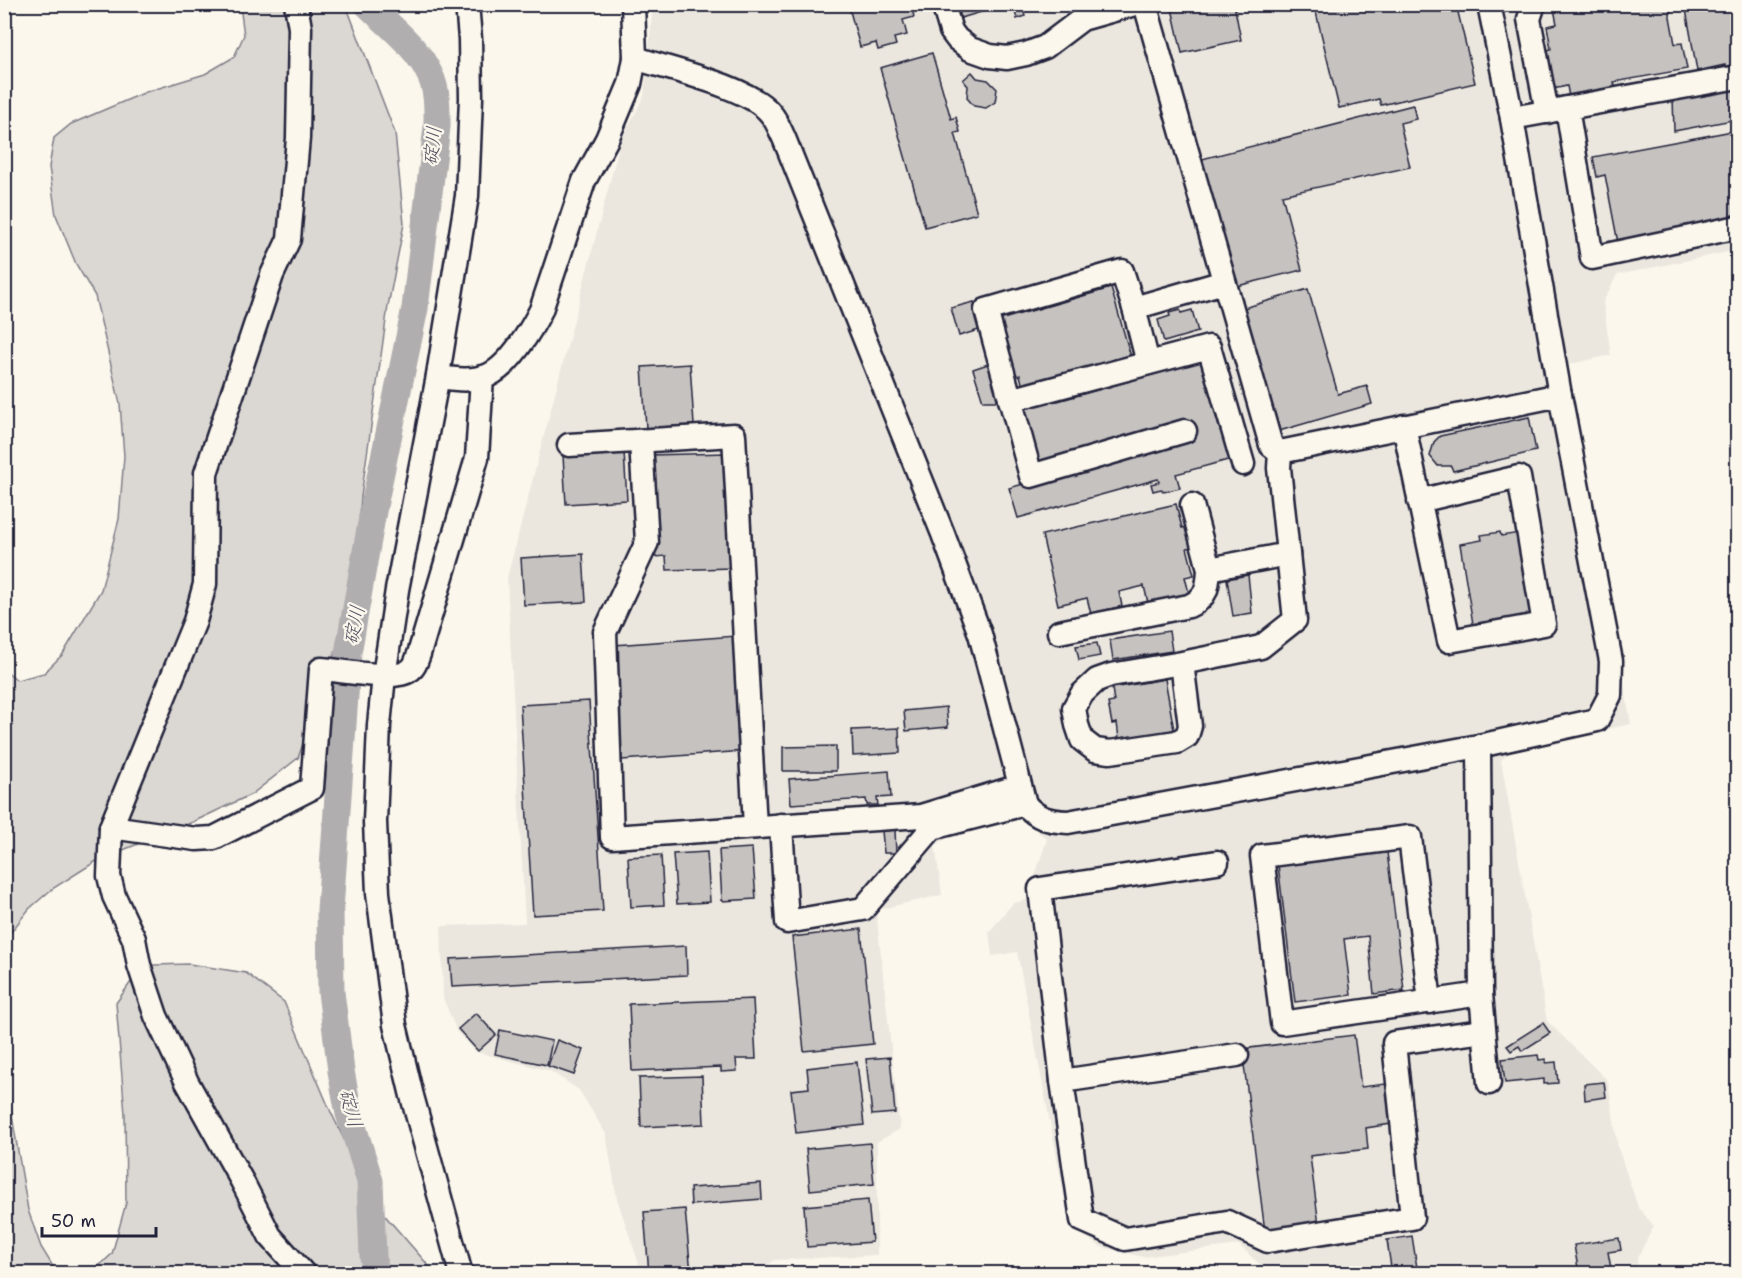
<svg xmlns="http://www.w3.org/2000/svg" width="1742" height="1278" font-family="'Shantell Sans','Klee One',sans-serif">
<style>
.built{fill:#ebe7df}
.green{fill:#dbd8d3;stroke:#7e7d87;stroke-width:1.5}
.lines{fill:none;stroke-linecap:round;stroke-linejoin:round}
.river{stroke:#b1aeb0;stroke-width:27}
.building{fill:#c6c2c0;stroke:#22223b;stroke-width:1.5}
.minor-casing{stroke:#22223b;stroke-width:27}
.minor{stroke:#fbf7ec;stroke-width:22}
.labels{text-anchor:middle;stroke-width:4.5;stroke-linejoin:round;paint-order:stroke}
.water-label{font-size:20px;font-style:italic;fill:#545364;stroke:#fbf7ec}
</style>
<rect width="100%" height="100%" fill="#fbf7ec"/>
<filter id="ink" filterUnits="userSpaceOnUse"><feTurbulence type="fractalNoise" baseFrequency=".0167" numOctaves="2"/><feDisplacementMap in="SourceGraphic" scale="12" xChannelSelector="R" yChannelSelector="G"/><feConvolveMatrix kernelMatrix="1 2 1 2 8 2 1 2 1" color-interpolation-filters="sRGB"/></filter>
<g filter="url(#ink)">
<polygon class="built" points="653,5 1737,5 1737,250 1617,275 1603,302 1611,355 1566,365 1631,724 1514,749 1501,760 1547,1021 1608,1081 1618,1148 1638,1207 1654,1226 1637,1258 1639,1273 1269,1273 1239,1245 1143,1257 1101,1247 1084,1236 1070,1225 1017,952 992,956 989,932 1013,903 1027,900 1047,839 1017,815 969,826 935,845 942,895 876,910 900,1129 877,1142 877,1255 775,1260 757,1273 642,1273 617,1199 606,1134 579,1090 550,1071 476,1052 457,1032 443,998 441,926 525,923 507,578 620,143 644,96"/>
<g class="green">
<polygon points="236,5 346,5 395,133 404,224 388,306 361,497 353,601 298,758 252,794 193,822 98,860 52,889 29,909 7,937 5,949 5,670 17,680 44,673 63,654 101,590 119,519 124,456 120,404 95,296 76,264 56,215 49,167 54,138 71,124 146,92 205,74 234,57 244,35 240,6"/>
<polygon points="189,964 246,973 284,1002 330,1110 374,1203 435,1273 90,1274 112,1254 126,1203 125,1114 116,1003 133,979 154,965"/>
<polygon points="4,1035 12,1116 28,1210 41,1247 57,1273 5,1273"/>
</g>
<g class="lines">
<path class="river" d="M 367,4 C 389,26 417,46 430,75 C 438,91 437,110 437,127 L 415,308 L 374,506 L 348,653 L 330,910 L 331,992 L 341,1071 L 349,1114 L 370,1181 L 373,1257 L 376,1274"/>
</g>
<g class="building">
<polygon points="848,4 911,4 914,17 903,20 907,35 894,38 896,45 878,50 876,43 860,47"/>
<polygon points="957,4 1008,4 961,18"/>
<polygon points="1013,4 1021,4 1025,16 1017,19"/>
<polygon points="1171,4 1234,4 1241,40 1182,53"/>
<polygon points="1314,4 1456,4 1475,83 1381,105 1379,99 1339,108"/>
<polygon points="1553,4 1671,4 1670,17 1675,44 1682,43 1687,69 1614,82 1617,94 1569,97 1567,86 1548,90 1541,52 1551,49 1547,26 1557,24"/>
<polygon points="1685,4 1738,4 1738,70 1727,72 1725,65 1697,71"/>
<polygon points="932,53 951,119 956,117 960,132 955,133 977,213 925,227 880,68"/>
<polygon points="972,72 977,78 988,80 997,89 995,102 986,108 974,106 967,98 968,86 963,80"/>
<polygon points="1738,85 1738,119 1674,131 1673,97"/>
<polygon points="1413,105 1416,119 1400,123 1410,167 1282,195 1302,270 1237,286 1202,159"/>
<polygon points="1738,130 1738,220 1618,243 1605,175 1597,177 1593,157"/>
<polygon points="1111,288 1131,357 1023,387 1020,375 1012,378 996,321"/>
<polygon points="1308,289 1338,394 1367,386 1372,404 1279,431 1244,308"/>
<polygon points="974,302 982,329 959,336 951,308"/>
<polygon points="1180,310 1181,313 1192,310 1198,332 1164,342 1158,320 1170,316 1169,313"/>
<polygon points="1206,360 1220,412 1215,413 1220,430 1225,429 1232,459 1176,474 1180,488 1164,492 1161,489 1153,491 1151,484 1159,482 1158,479 1018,518 1009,488 1192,437 1034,465 1018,408 1040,402 1058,401"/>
<polygon points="994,362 1001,401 983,401 973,369"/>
<polygon points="690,364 694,425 646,428 642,367"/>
<polygon points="1529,417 1536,451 1453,471 1451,466 1438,466 1430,456 1434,442 1440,436"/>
<polygon points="624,452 627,500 566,504 563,456"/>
<polygon points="727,453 731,568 667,570 666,556 655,557 651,455"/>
<polygon points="1176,504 1182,528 1190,526 1195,547 1187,548 1194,575 1185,577 1190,597 1149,607 1144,586 1119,592 1122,606 1091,614 1087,598 1058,605 1042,535"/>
<polygon points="1500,532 1501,536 1520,533 1534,614 1473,624 1460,544 1482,540 1481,535"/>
<polygon points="583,554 586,602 524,605 521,558"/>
<polygon points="1248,575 1252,613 1233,616 1227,579"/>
<polygon points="1169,631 1172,651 1113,660 1110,640"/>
<polygon points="736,636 745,751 622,760 614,645"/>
<polygon points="1097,643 1100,656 1079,660 1076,646"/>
<polygon points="1165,679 1174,730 1119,739 1117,723 1112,724 1108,703 1114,702 1112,688"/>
<polygon points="589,701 603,911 533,915 520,705"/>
<polygon points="946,707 948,727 906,731 904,711"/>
<polygon points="899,728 900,753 853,756 852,730"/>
<polygon points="836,746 836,771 783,771 783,747"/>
<polygon points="889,771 891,797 877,798 878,805 867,805 866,799 791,804 789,779"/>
<polygon points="895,830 896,853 884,853 882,831"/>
<polygon points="752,848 756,899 722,901 719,850"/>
<polygon points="707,852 710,902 677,904 673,854"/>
<polygon points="1387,852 1404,990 1374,994 1368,936 1344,939 1351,995 1295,1002 1278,865"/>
<polygon points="661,855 664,905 631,907 628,857"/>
<polygon points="861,929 873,1044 804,1051 792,937"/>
<polygon points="686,946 687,975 452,987 450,959"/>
<polygon points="753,999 756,1059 736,1059 737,1071 721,1072 721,1067 632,1071 629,1004"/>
<polygon points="476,1013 496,1035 478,1051 458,1029"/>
<polygon points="1543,1023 1550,1033 1522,1051 1519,1046 1511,1051 1507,1046"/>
<polygon points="500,1030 552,1041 547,1065 495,1054"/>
<polygon points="1354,1035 1361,1087 1386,1084 1391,1124 1366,1128 1368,1149 1310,1156 1319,1225 1265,1232 1242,1049"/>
<polygon points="557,1040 583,1050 574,1075 548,1066"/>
<polygon points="1538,1055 1539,1060 1546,1059 1546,1063 1556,1062 1558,1083 1544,1084 1544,1079 1505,1083 1502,1059"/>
<polygon points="890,1057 895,1113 872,1115 866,1059"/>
<polygon points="857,1062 864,1125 796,1133 791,1090 809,1088 807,1068"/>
<polygon points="702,1076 704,1124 641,1127 639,1078"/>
<polygon points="1604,1082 1606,1097 1585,1100 1584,1084"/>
<polygon points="870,1143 874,1184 810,1190 806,1149"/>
<polygon points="761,1183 762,1199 691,1205 690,1188"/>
<polygon points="868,1200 872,1242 807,1247 804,1206"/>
<polygon points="685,1209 691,1273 649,1274 644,1212"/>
<polygon points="1412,1236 1418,1274 1392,1274 1387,1240"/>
<polygon points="1619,1238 1621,1250 1608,1252 1612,1274 1579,1274 1574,1245"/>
</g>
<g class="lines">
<defs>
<g id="minor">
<polyline points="296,4 300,28 298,138 289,239 272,275 206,473 205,584 195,621 111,827 109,876 114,896 134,939 139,965 156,1016 187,1082 242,1181 270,1236 304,1274"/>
<polyline points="943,4 951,31 957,39 970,49 990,56 1007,58 1026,54 1045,47 1082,19 1135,4"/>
<polyline points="1145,4 1271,445 1280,452 1560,395"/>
<polyline points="1534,4 1529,19 1547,112"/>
<path d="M 635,58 C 668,69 751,87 771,114 C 777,121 780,130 784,138 L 943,534 L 980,634 L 1025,804 C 1037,819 1050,821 1068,822 L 1479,746 L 1597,720 L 1610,695 L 1611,661 L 1560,395 L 1511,113 L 1489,4"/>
<polyline points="1567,108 1592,258 1738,227"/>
<polyline points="1512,118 1738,77"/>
<polyline points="1134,308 1148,363"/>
<path d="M 438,377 C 453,379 474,382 489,375 C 510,365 531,330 541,310 L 584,181 L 607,139 L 630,84 L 635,58 L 633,4"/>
<polyline points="1010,400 1209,347 1243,464"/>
<polyline points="1404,426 1449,641 1544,624 1519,477 1419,501"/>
<polyline points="1185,431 1031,476 986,310 1122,271 1134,308 1224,282"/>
<polyline points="641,442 647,542 605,632 612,837 921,816 1020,786"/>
<polyline points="569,445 734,435 755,827"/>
<polyline points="1192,505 1209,569 1288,554"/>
<path d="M 1059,632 L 1189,606 C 1207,598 1208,587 1209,569"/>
<polyline points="1182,663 1111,675 1097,680 1082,694 1074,708 1077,725 1082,740 1095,750 1110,752 1177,742 1187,736 1190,726 1182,663 1261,647 1295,620 1279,468 1280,452"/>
<polyline points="1479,746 1481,994 1489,1083"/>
<polyline points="781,825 787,922 863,909 932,828 1025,804"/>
<path d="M 111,827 L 196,839 L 214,838 L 312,788 L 321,669 C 341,670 396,682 410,670 C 415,667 417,659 419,654 L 477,458 L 482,377"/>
<polyline points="1217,862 1040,889 1062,1081 1082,1220 1125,1239 1227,1222 1268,1241 1412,1218 1394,1043 1484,1031"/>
<polyline points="1430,1002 1410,837 1262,856 1282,1023 1481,994"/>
<polyline points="1062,1081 1237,1055"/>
<polyline points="461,1274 412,1096 395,1025 378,893 375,822 379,725 384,676 397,590 437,381 467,196 471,98 470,39 467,4"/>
</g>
</defs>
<use href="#minor" class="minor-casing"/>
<use href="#minor" class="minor"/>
</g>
</g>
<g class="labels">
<g class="water-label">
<text transform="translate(432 146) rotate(-84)" y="7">碇川</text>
<text transform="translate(354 625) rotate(-79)" y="7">碇川</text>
<text transform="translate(351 1108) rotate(75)" y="7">碇川</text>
</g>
</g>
<rect width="1742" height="1278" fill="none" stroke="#fbf7ec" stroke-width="24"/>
<rect x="12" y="12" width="1718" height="1254" fill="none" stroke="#22223b" stroke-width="2" filter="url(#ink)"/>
<path d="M42 1227v9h114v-9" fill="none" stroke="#22223b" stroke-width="3"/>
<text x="51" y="1227" font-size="18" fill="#22223b" stroke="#fbf7ec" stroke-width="4.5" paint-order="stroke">50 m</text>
</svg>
